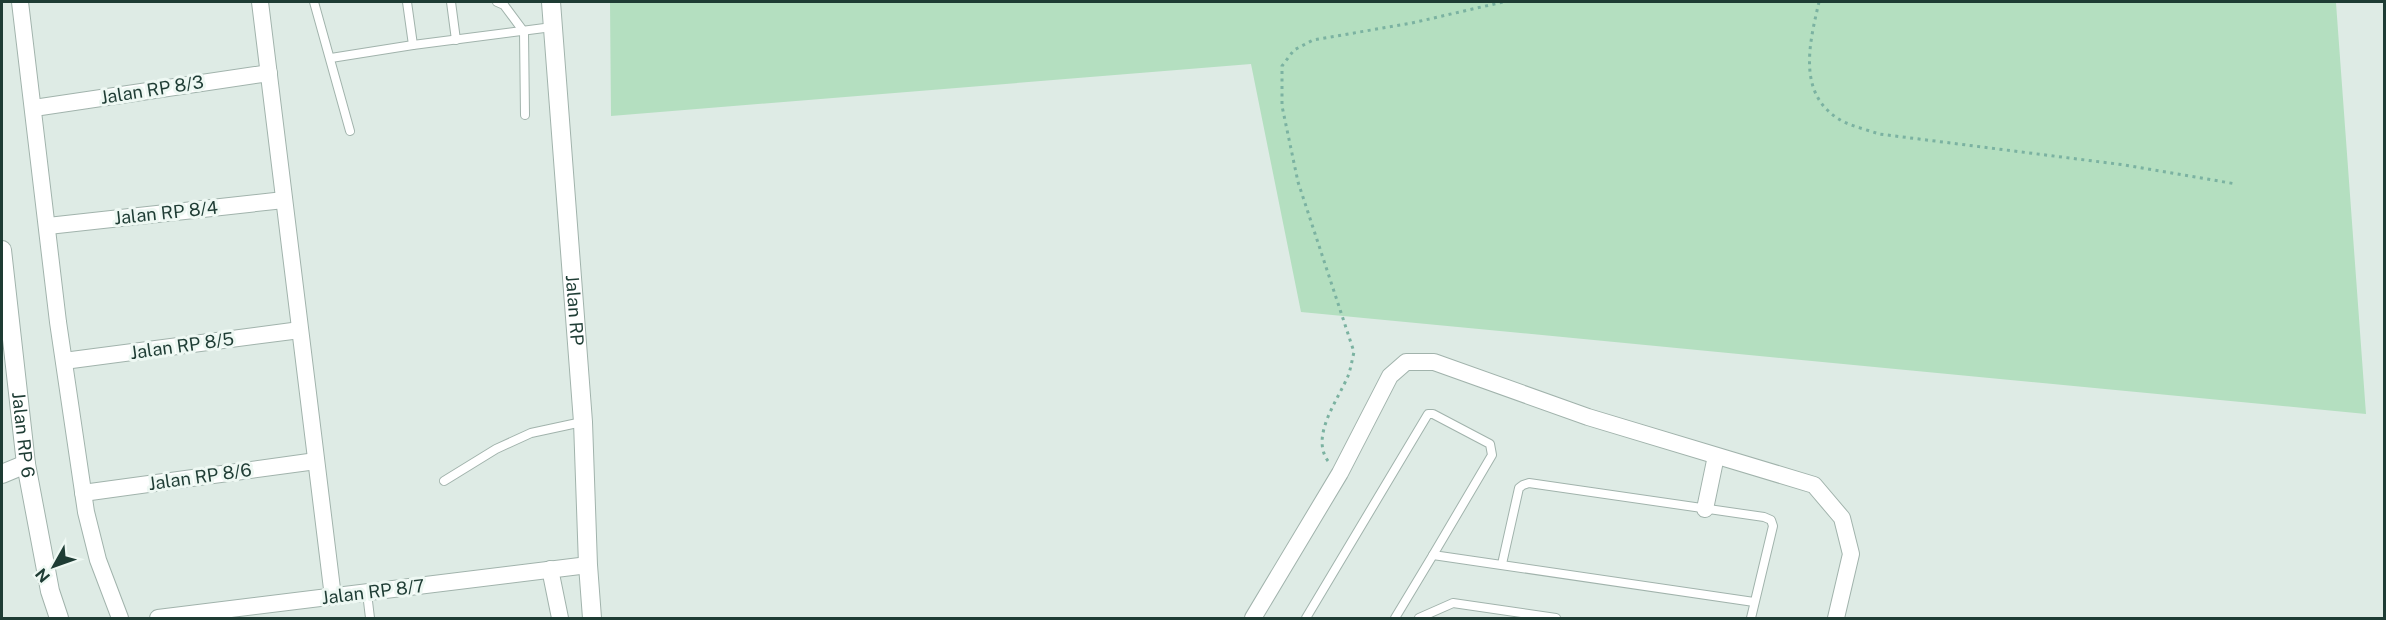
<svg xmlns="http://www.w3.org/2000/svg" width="2386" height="620" font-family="'Public Sans',sans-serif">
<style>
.green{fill:#b4dfc0}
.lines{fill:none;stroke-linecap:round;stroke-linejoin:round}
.service-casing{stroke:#a1b3ac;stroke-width:10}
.minor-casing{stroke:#a1b3ac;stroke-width:18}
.tertiary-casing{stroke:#a1b3ac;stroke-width:20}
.path{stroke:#7bb2a1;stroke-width:3;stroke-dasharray:3 4.5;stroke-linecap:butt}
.service{stroke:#fff;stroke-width:8}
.minor{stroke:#fff;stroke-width:16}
.tertiary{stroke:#fff;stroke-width:18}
.labels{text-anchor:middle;stroke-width:6;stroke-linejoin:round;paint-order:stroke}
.street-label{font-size:18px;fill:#1e3c34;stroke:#eef8f3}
</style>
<rect width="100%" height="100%" fill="#deebe5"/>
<polygon class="green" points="610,2 2336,3 2366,414 1301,312 1251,64 611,116"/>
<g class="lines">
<defs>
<g id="service">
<polyline points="314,2 350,131"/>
<polyline points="407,2 413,45 552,27"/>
<polyline points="451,2 456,40"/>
<polyline points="497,2 504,5 524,32 525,115"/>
<polyline points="331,58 413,45"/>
<polyline points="444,481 496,449 531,433 582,422"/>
<polyline points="1502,564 1519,488 1523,485 1529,483 1764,517 1771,520 1773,526 1751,618"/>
<polyline points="367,593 370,618"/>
<polyline points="1306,618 1428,414 1433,414 1490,444 1492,455 1433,555 1754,602"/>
<polyline points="1395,618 1433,555"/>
<polyline points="1419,618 1453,603 1556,618"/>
</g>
<g id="minor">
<polyline points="20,2 58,322 86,512 98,560 120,618"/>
<polyline points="260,2 333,597"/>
<polyline points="34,108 269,73"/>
<polyline points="48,226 284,200"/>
<polyline points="64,361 300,330"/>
<polyline points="83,493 316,461"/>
<polyline points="1705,509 1716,456"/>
<polyline points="550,569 560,618"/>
<polyline points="158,618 588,565"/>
<polyline points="1253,618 1340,473 1390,376 1406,362 1434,362 1588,417 1814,485 1842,518 1851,554 1836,618"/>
</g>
<g id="tertiary">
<path id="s1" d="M 551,2 L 583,422 L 588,565 L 592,618"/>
<path id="s2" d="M 2,250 L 26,464 L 50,591 L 59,618"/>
<polyline points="2,474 26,464"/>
</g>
</defs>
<use href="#service" class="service-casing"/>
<use href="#minor" class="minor-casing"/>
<use href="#tertiary" class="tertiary-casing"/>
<g class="path">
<path d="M 1819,2 C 1809,45 1796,97 1844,122 C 1855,127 1868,130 1879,134 L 2125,165 L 2236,184"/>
<path d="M 1328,461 C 1310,436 1338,400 1348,376 C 1351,368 1352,360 1354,352 L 1298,182 L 1282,106 L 1282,66 L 1294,50 L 1313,40 L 1412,23 L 1503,2"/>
</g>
<use href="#service" class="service"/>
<use href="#minor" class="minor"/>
<use href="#tertiary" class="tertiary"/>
</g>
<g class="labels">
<g class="street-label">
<text transform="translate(152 90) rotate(-9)" y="6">Jalan RP 8/3</text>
<text transform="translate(166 213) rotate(-6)" y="6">Jalan RP 8/4</text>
<text dy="6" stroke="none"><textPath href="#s1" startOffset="309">Jalan RP</textPath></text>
<text transform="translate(182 346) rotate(-8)" y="6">Jalan RP 8/5</text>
<text dy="6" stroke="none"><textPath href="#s2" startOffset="186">Jalan RP 6</textPath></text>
<text transform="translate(200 477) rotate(-8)" y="6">Jalan RP 8/6</text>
<text transform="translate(373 592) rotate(-7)" y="6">Jalan RP 8/7</text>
</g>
</g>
<rect width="2386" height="620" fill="none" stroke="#1e3c34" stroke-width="6"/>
<g transform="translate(54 566) rotate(230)" stroke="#eef8f3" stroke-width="4.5" paint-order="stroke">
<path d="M0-4.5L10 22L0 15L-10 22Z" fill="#1e3c34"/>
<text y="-9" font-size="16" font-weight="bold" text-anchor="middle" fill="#1e3c34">N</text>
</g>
</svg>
